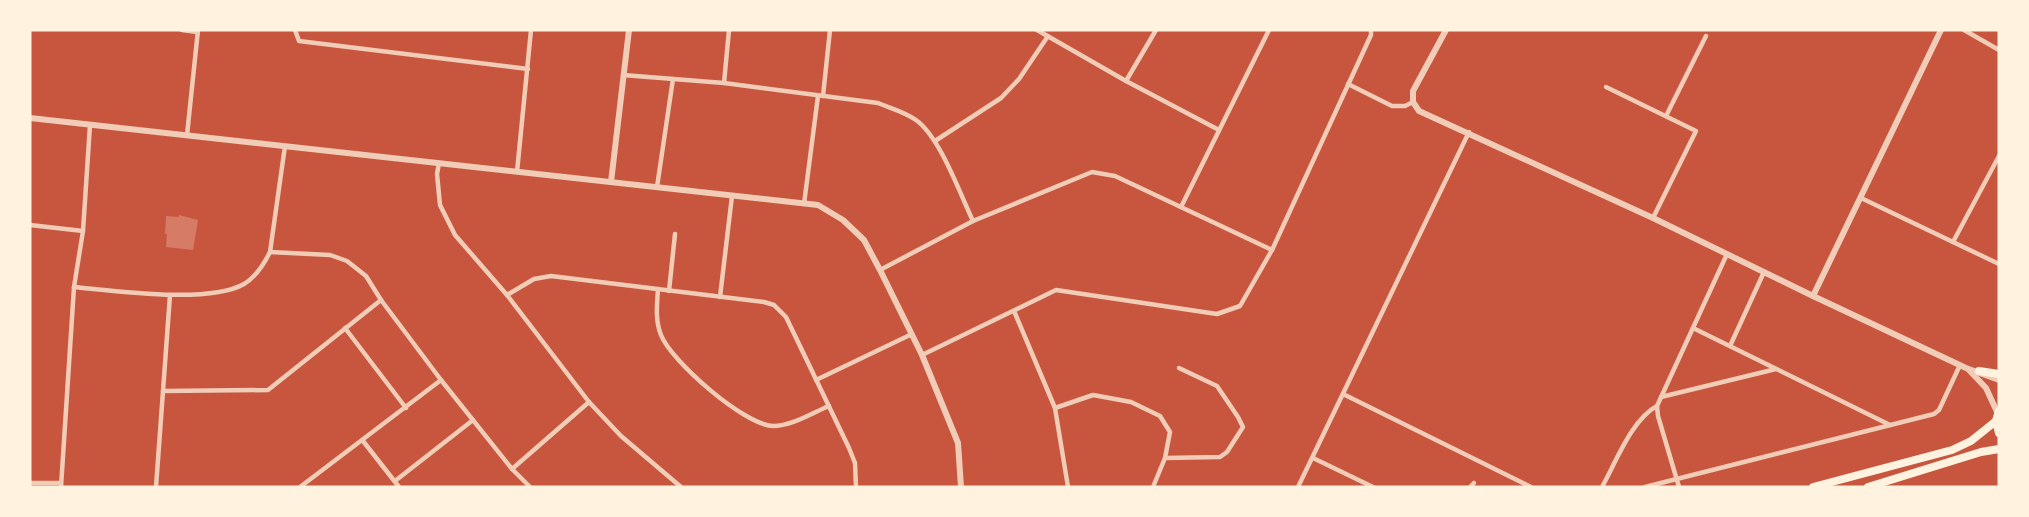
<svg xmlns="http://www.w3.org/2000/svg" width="2029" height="517" font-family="'Roboto Serif',serif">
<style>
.building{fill:#d67c66}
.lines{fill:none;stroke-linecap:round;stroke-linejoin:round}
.minor{stroke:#f1ccb7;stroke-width:4.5}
.tertiary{stroke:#f1ccb7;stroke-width:6}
.primary{stroke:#fff3e0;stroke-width:8}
.trunk{stroke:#fff3e0;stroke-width:8}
</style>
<rect width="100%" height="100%" fill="#c8553d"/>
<polygon class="building" points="179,215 198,220 193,250 166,247 167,234 165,234 166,216 179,217"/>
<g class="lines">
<g class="minor">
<polyline points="182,30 197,32"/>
<polyline points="295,30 299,41 528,69"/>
<polyline points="1037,30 1126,81 1219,130"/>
<polyline points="1964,30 1999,50"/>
<path d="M 623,75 L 724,83 L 878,103 C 890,108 905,112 916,120 C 940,137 960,194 973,221"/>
<polyline points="1126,81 1156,30"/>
<polyline points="724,83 729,30"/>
<polyline points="1348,84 1392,106 1405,106 1413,102"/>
<polyline points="1606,87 1696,131 1653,218"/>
<polyline points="823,96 830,30"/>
<polyline points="1666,116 1706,36"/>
<polyline points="187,135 198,30"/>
<polyline points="935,141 1001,98 1019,79 1048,36"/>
<polyline points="439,163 437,174 440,205 455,235 507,295 589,402 621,436 681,487"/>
<polyline points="517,172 531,30"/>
<polyline points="657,187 673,79"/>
<polyline points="1861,198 1999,264"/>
<polyline points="804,204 818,96"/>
<polyline points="1181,207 1269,30"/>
<polyline points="30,225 83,231"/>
<polyline points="1953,242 1999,156"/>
<polyline points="270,252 330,255 347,261 366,276 381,300 441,380 512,469 530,487"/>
<polyline points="880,270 973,221 1092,172 1115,176 1272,250"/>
<path d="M 74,287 C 116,291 209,304 244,284 C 256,277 264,264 270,252 L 285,146"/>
<path d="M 658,289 C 657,305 655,320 661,335 C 671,361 744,425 773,426 C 792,426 812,413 829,406"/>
<polyline points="669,291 675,234"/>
<polyline points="507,295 534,279 551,276 764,302 774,305 786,317 849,448 855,463 856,487"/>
<polyline points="720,297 732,196"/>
<polyline points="1014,311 1055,408 1068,487"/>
<polyline points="345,328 406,408"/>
<polyline points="1693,328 1890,425"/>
<polyline points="1730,346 1764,272"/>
<polyline points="922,355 1056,290 1217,314 1240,306 1272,250 1371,35 1371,30"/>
<polyline points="816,380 912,334"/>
<polyline points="163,391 268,390 381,300"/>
<polyline points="1343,394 1531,487"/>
<polyline points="1661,397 1776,369"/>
<polyline points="1055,408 1093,395 1131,402 1160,416 1170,432 1165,458 1153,487"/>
<polyline points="363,441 399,487"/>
<polyline points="1165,458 1220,457 1227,452 1243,427 1238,417 1217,386 1179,368"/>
<polyline points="1313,458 1373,487"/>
<polyline points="512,469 589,402"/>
<polyline points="395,481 473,420"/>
<polyline points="30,483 61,483"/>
<polyline points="61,487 74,287 83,231 90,125"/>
<polyline points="156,487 170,295"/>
<polyline points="300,487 441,380"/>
<polyline points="1298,487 1469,132"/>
<polyline points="1470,487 1474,483"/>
<path d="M 1602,487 C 1616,462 1632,419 1657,406"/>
<polyline points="1645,487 1934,414 1939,410 1960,365"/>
<polyline points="1679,487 1658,416 1657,406 1727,254"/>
</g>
<g class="tertiary">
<polyline points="1446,30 1413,91 1413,102 1419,111 1653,218 1813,296 1966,368 1999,380"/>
<polyline points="30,118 818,205 843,220 864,240 880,270 922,355 958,443 961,487"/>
<polyline points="611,182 629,30"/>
<polyline points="1813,296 1941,30"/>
<polyline points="1969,370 1986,388 1998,414"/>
</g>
<g class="primary">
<polyline points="1999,411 1996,421 1999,433"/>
<polyline points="1813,487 1952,450 1971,441 1996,421"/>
<polyline points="1868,487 1981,452 1999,449"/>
</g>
<polyline class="trunk" points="1979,371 1999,374"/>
</g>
<rect width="2029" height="517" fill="none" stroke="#fff3e0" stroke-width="63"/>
</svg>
